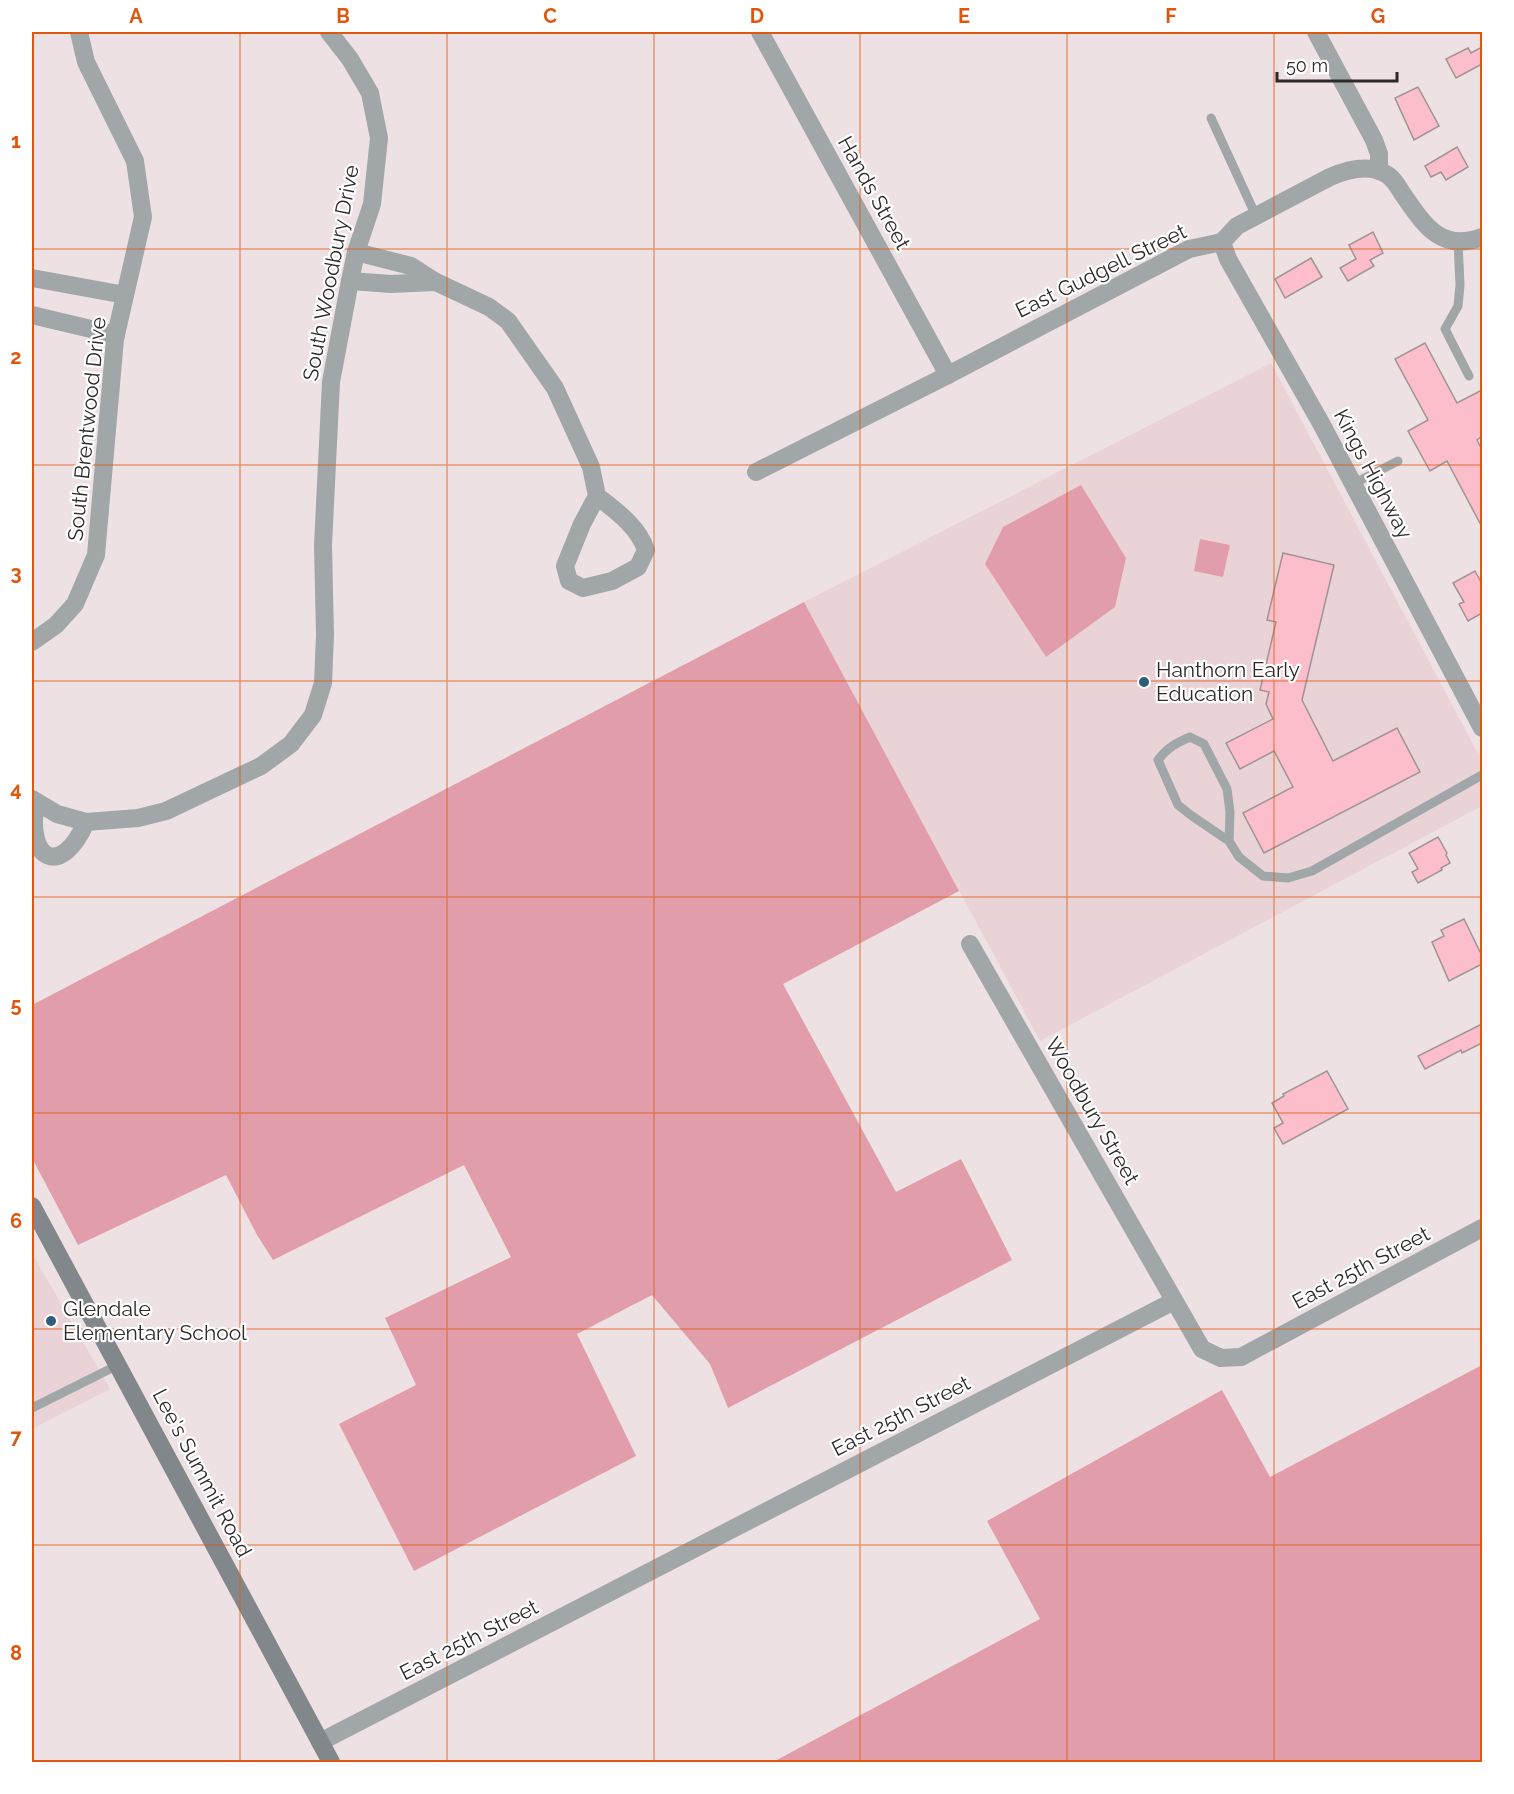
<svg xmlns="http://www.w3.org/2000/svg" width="1514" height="1794" font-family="Raleway,sans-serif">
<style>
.built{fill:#e9d3d7}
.green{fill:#e29dab}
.building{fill:#fcbeca;stroke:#9e9395;stroke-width:1.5}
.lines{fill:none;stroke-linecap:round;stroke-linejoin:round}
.service{stroke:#a1a6a9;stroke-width:9}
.minor{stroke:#a1a6a9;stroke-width:18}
.tertiary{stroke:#a1a6a9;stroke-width:18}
.secondary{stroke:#81878b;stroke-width:18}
.grid{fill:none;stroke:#df570e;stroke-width:1.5;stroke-opacity:0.55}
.poi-dot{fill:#2e5d7b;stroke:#fff;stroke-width:2}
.labels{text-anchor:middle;stroke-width:4.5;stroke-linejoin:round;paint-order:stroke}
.street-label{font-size:21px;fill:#2e292a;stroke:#fff}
.poi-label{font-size:21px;fill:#2e292a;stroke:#fff;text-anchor:start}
.neatline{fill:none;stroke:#df570e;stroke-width:2}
.grid-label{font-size:20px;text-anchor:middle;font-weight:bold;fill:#df570e}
</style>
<rect width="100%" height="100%" fill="#eee1e4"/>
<g class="built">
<polygon points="1271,363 1482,761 1482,806 1040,1041 804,602"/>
<polygon points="32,1253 110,1389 32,1429"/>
</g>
<g class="green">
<polygon points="1081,485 1126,558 1115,607 1046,657 985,564 1003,527"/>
<polygon points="1200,539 1230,545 1223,577 1194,571"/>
<polygon points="804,602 959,891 783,984 896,1192 961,1159 1012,1260 728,1408 710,1364 652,1295 577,1334 636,1456 414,1571 339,1424 416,1385 385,1318 511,1257 464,1165 273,1260 257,1235 226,1175 78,1245 32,1158 32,1005"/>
<polygon points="1482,1365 1482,1762 773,1762 1040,1619 987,1521 1222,1390 1270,1477"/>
</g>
<g class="building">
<polygon points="1482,47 1482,64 1456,78 1446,59 1468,48 1471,53"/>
<polygon points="1418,87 1439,126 1414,140 1395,98"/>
<polygon points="1457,147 1468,167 1446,180 1441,172 1431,177 1425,166"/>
<polygon points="1373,232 1383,253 1370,260 1374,266 1348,281 1340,268 1356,259 1349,245"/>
<polygon points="1311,258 1322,277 1285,298 1275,279"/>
<polygon points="1425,343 1457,403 1482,390 1482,436 1477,440 1482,450 1482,527 1447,461 1430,471 1408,431 1428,420 1395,359"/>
<polygon points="1283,553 1334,565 1302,700 1333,761 1397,728 1420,772 1264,853 1243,813 1293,787 1274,751 1240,769 1226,743 1273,719 1266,704 1269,692 1260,690 1276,622 1267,620"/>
<polygon points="1475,571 1482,584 1482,613 1468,621 1459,604 1464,602 1453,583"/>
<polygon points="1438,837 1447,853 1446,855 1450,863 1441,868 1442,870 1418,883 1412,872 1418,869 1409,853"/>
<polygon points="1464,919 1482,956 1482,964 1449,981 1432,942 1444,936 1441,930"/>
<polygon points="1482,1024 1482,1043 1462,1053 1461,1050 1425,1069 1418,1056"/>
<polygon points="1327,1071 1348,1109 1283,1144 1274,1128 1283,1123 1272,1103 1284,1096 1283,1094"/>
</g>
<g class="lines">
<g class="service">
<polyline points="1211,118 1256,216"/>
<polyline points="1458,242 1460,285 1458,306 1445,329 1469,376"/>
<polyline points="1353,484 1398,461"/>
<path d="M 1229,841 L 1230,812 L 1227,789 L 1204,744 L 1190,737 C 1176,743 1167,748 1158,760 L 1178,805 L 1192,816 L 1229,841 L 1239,857 L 1263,876 L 1288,878 L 1312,871 L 1482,775"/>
<polyline points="32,1408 118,1365"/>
</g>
<g class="minor">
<polyline points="760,32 948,375"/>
<polyline points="1316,32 1374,140 1379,154 1379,171"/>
<path d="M 356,252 L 411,266 L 436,282 L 489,307 L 508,321 L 555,388 L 591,467 L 597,496 L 582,524 L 565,566 L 569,581 L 583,588 L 612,581 L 638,567 L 646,550 C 638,526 616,511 597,496"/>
<polyline points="32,278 125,295"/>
<polyline points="350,281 391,284 436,282"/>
<polyline points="32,315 116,335"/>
<polyline points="756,472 948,375 1189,249 1222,242"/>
<polyline points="32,642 56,625 75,604 96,555 115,339 143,217 135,161 86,62 79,32"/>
<polyline points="32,799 57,814 86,822 138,818 166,811 261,766 291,744 313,715 323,683 325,635 323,545 331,382 350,281 356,252 372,204 379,138 370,93 350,59 329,32"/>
<path d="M 36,802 C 25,862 62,878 86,822"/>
<polyline points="970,944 1202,1349 1221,1358 1241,1357 1482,1228"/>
<polyline points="320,1742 1174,1301"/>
</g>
<path class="tertiary" d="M 1482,237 C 1440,253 1423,223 1402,193 C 1397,185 1393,177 1384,173 C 1367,164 1346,170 1330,177 L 1237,226 L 1222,242 L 1228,259 L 1322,425 L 1482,728"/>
<polyline class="secondary" points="32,1206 331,1762"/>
</g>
<path class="grid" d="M 240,32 L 240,1762M 447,32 L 447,1762M 654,32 L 654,1762M 860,32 L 860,1762M 1067,32 L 1067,1762M 1274,32 L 1274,1762M 32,249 L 1482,249M 32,465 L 1482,465M 32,681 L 1482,681M 32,897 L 1482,897M 32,1113 L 1482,1113M 32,1329 L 1482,1329M 32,1545 L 1482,1545"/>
<g class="poi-dot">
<circle cx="1144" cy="682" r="6"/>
<circle cx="51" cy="1321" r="6"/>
</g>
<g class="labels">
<g class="street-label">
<text transform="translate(874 193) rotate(61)" y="7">Hands Street</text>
<text transform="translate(1101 271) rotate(-26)" y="7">East Gudgell Street</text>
<text transform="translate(331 273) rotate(-79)" y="7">South Woodbury Drive</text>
<text transform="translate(87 429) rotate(-84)" y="7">South Brentwood Drive</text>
<text transform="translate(1373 474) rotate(62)" y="7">Kings Highway</text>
<text transform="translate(1092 1111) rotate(60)" y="7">Woodbury Street</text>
<text transform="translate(1361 1268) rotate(-28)" y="7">East 25th Street</text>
<text transform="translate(901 1416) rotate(-27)" y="7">East 25th Street</text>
<text transform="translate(202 1473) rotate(62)" y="7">Lee's Summit Road</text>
<text transform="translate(469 1640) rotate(-27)" y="7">East 25th Street</text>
</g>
<g class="poi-label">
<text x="1156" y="677">Hanthorn Early<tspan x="1156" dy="24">Education</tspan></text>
<text x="63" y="1316">Glendale<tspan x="63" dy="24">Elementary School</tspan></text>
</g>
</g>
<rect width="1514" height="1794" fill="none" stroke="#ffffff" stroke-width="66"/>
<path d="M1277 72v9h120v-9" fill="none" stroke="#2e292a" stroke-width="3"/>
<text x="1286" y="72" font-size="18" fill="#2e292a" stroke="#ffffff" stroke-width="4.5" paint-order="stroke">50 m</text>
<rect x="33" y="33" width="1448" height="1728" class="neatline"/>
<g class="grid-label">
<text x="136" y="23">A</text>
<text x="343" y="23">B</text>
<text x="550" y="23">C</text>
<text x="757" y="23">D</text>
<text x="964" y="23">E</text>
<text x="1171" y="23">F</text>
<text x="1378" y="23">G</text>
<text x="16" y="148">1</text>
<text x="16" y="364">2</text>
<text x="16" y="580">3</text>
<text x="16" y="796">4</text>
<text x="16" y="1012">5</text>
<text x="16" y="1228">6</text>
<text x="16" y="1444">7</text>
<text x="16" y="1660">8</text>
</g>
</svg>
